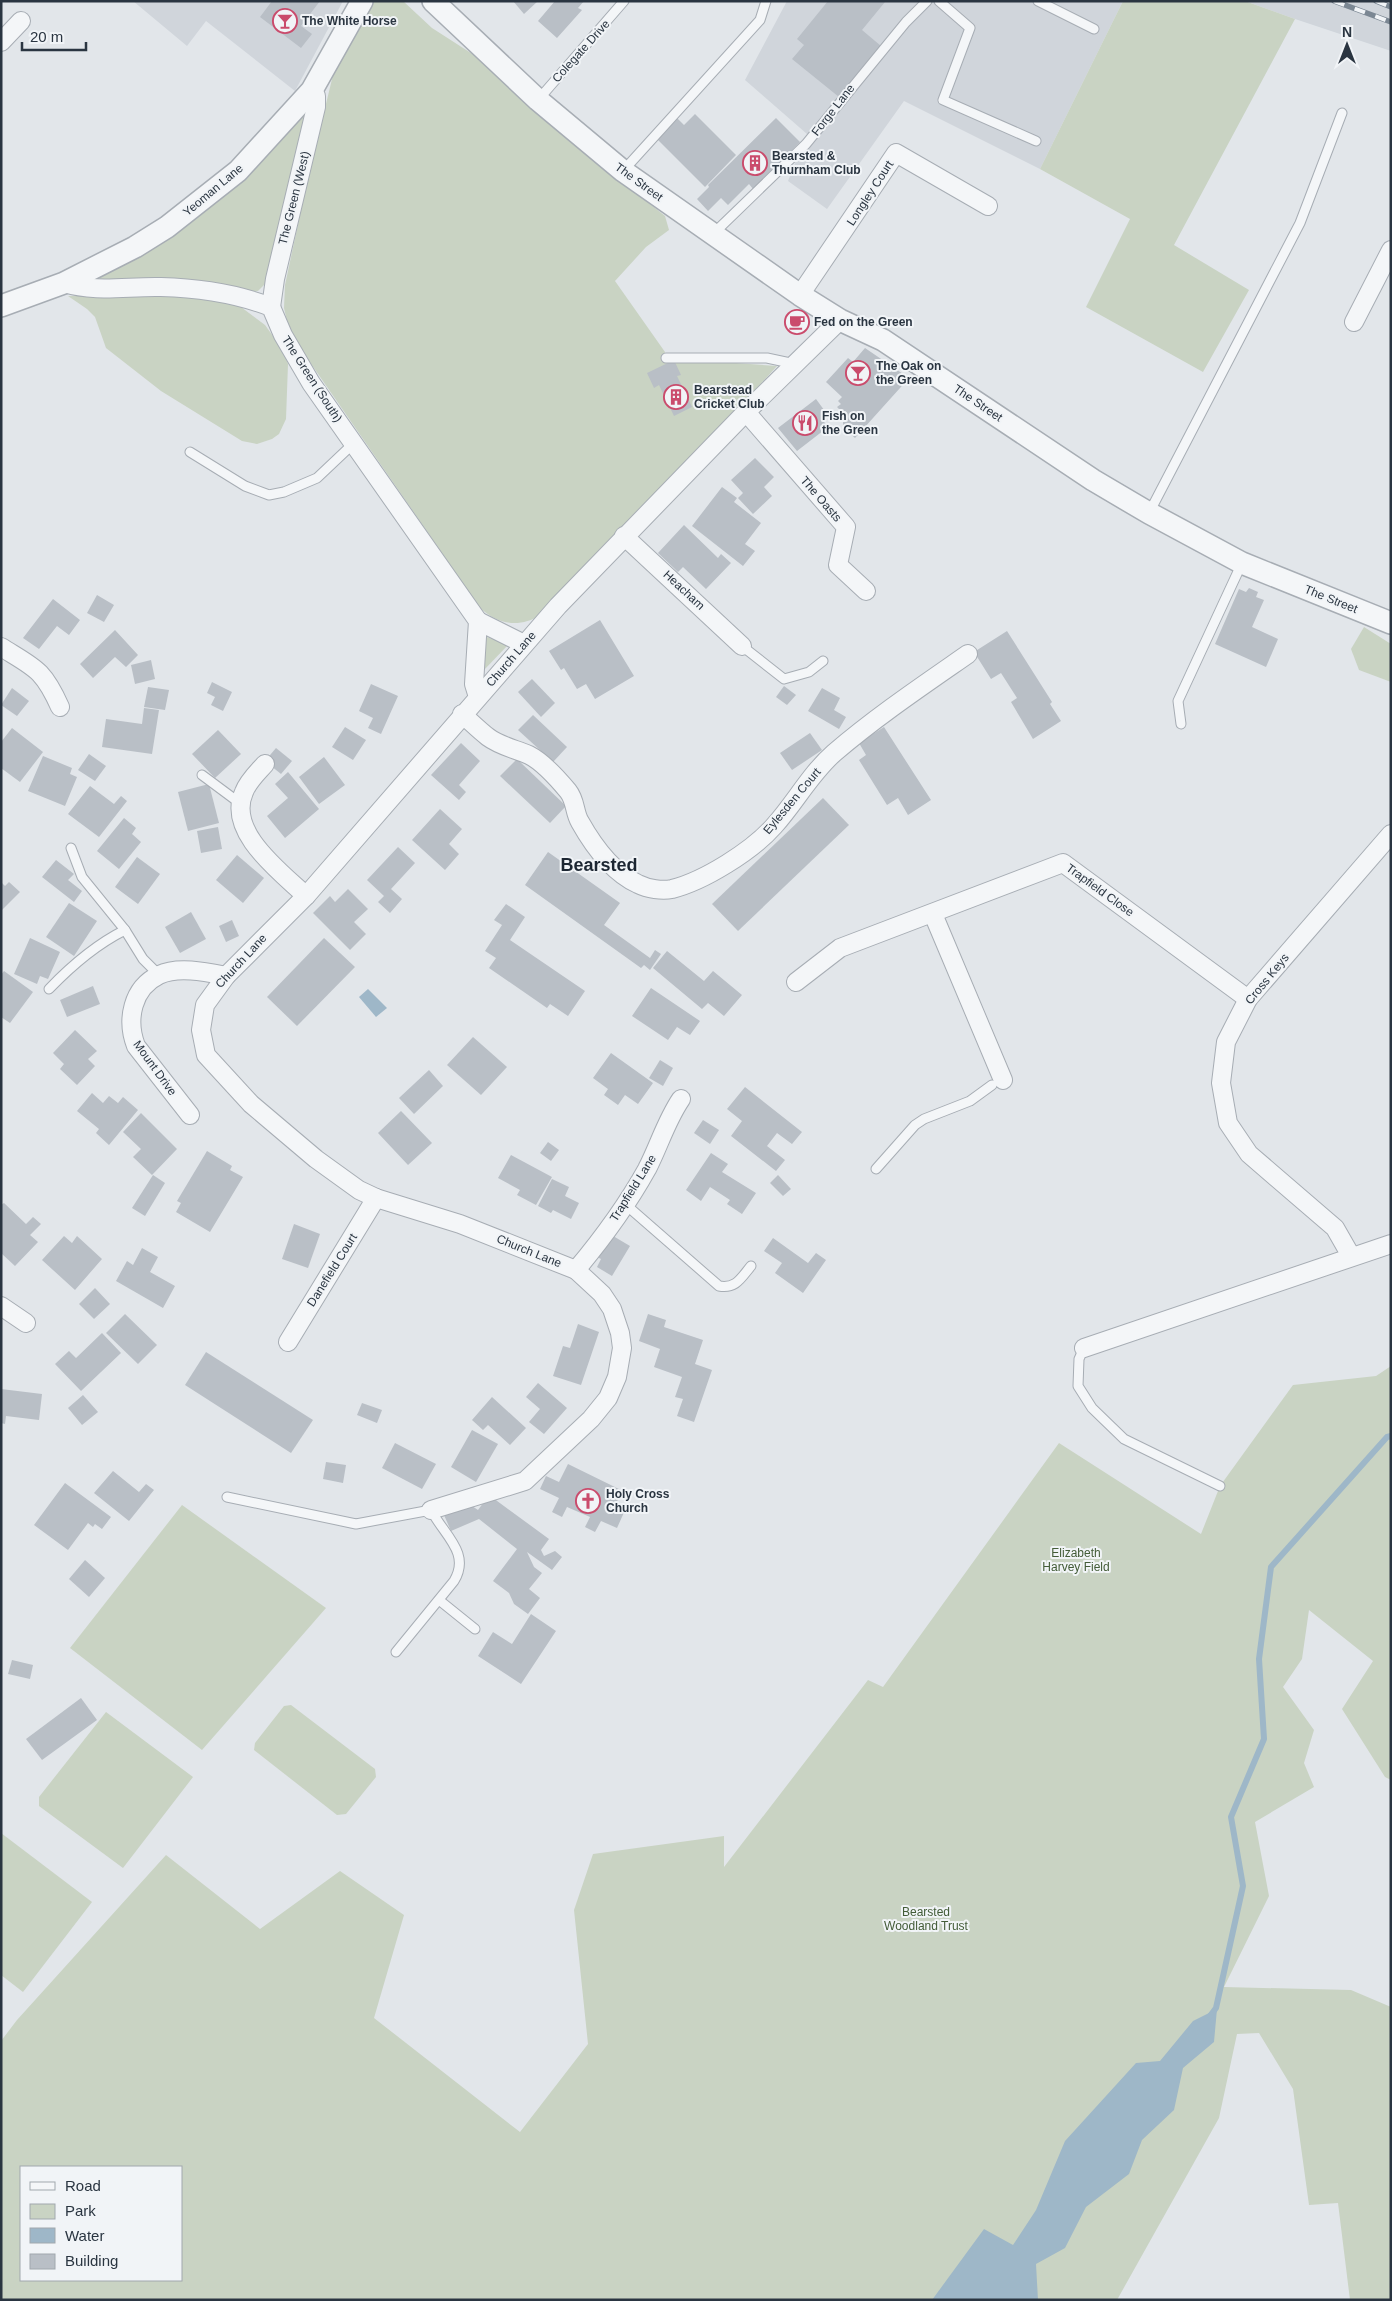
<svg xmlns="http://www.w3.org/2000/svg" width="1392" height="2301" font-family="Helvetica,sans-serif">
<style>
.built{fill:#d0d5db}
.green{fill:#c9d3c3;fill-rule:evenodd}
.water{fill:#9eb7c8}
.lines{fill:none;stroke-linecap:round;stroke-linejoin:round}
.stream{stroke:#9eb7c8;stroke-width:6}
.building{fill:#b9bfc6}
.service-casing{stroke:#a7adb4;stroke-width:11}
.minor-casing{stroke:#a7adb4;stroke-width:20}
.tertiary-casing{stroke:#a7adb4;stroke-width:24}
.service{stroke:#f4f6f8;stroke-width:9}
.minor{stroke:#f4f6f8;stroke-width:18}
.tertiary{stroke:#f4f6f8;stroke-width:21}
.rail-casing{stroke:#7b8793;stroke-width:5.5}
.rail{stroke:#f1f4f7;stroke-width:4;stroke-dasharray:11;stroke-linecap:butt}
.labels{text-anchor:middle;stroke-width:4;stroke-linejoin:round;paint-order:stroke}
.poi-label{font-size:12px;font-weight:bold;fill:#2a3541;stroke:#f1f4f7;text-anchor:start}
.street-label{font-size:12px;fill:#2a3541;stroke:#f1f4f7}
.park-label{font-size:12px;fill:#435c38;stroke:#f1f4f7}
.district-label{font-size:18px;font-weight:bold;fill:#1c2632;stroke:#f1f4f7}
</style>
<rect width="100%" height="100%" fill="#e2e6ea"/>
<g class="built">
<polygon points="133,1 343,1 295,91 206,21 187,46"/>
<polygon points="787,1 1123,1 1040,169 904,101 827,209 788,181 807,134 745,80"/>
<polygon points="1245,1 1391,1 1391,51 1295,19"/>
</g>
<g class="green">
<path d="M 375,1 L 403,1 L 432,28 L 474,55 L 556,129 L 665,216 L 669,230 L 646,247 L 615,281 L 665,352 L 666,358 L 777,366 L 690,461 L 541,615 C 519,628 499,625 480,608 L 298,345 L 287,321 L 284,308 L 285,285 L 307,182 L 333,75 L 367,10 Z"/>
<polygon points="1123,1 1245,1 1295,19 1174,245 1249,290 1203,372 1086,307 1130,219 1040,169"/>
<polygon points="303,114 306,117 265,284 258,291 252,292 100,280 99,275"/>
<polygon points="193,294 226,300 241,307 265,325 283,350 288,364 286,419 279,434 272,439 257,444 242,441 161,391 106,348 95,317 87,309 68,296"/>
<polygon points="1364,627 1391,644 1391,682 1359,670 1351,649"/>
<polygon points="479,634 508,645 484,670 479,672"/>
<path d="M 1391,1366 L 1391,1780 L 1385,1777 L 1342,1709 L 1373,1661 L 1309,1610 L 1302,1659 L 1283,1687 L 1314,1730 L 1304,1763 L 1314,1787 L 1255,1822 L 1269,1896 L 1224,1987 L 1351,1990 L 1391,2007 L 1391,2300 L 1350,2300 L 1338,2203 L 1309,2205 L 1293,2089 L 1259,2033 L 1237,2034 L 1219,2118 L 1117,2300 L 1,2300 L 1,2041 L 17,2020 L 166,1855 L 260,1929 L 340,1871 L 404,1915 L 374,2018 L 520,2132 L 588,2044 L 574,1910 L 593,1854 L 724,1836 L 724,1867 L 868,1680 L 883,1687 L 1059,1443 L 1201,1534 L 1220,1486 L 1293,1385 L 1376,1376 ZM 21,2167 L 181,2167 L 181,2280 L 21,2280 Z"/>
<polygon points="182,1505 326,1608 202,1750 70,1648"/>
<polygon points="291,1705 375,1769 376,1777 346,1814 337,1815 254,1750 255,1743 284,1706"/>
<polygon points="106,1712 193,1777 123,1868 39,1806 39,1797"/>
<polygon points="1,1833 92,1902 23,1992 1,1975"/>
</g>
<g class="water">
<polygon points="368,989 387,1008 376,1017 359,997"/>
<polygon points="1217,2009 1214,2042 1183,2068 1174,2110 1142,2140 1129,2174 1086,2207 1065,2248 1036,2264 1038,2300 932,2300 984,2229 1013,2245 1036,2210 1065,2141 1136,2063 1160,2061 1193,2021"/>
</g>
<g class="lines">
<polyline class="stream" points="1210,2016 1216,2008 1243,1886 1231,1817 1264,1739 1259,1659 1271,1567 1387,1437 1391,1436"/>
</g>
<g class="building">
<polygon points="272,1 320,1 301,26 312,34 301,48 260,17"/>
<polygon points="513,1 538,1 524,14"/>
<polygon points="555,1 584,1 578,8 582,10 557,38 538,21"/>
<polygon points="828,1 885,2 862,30 881,46 839,97 792,59 804,45 797,39"/>
<polygon points="695,114 736,155 705,187 655,137 675,116 684,125"/>
<polygon points="776,118 800,142 753,189 749,184 728,205 721,198 708,211 697,199 709,187 708,185"/>
<polygon points="865,348 909,378 855,438 843,427 843,413 837,407 841,404 838,401 842,397 826,382 848,358 853,362"/>
<polygon points="674,360 681,375 677,376 692,407 674,416 659,385 654,388 647,373"/>
<polygon points="816,399 827,414 821,418 828,427 797,451 778,428"/>
<polygon points="755,458 774,477 764,487 772,496 753,514 738,498 743,493 731,480"/>
<polygon points="722,487 737,498 734,502 761,523 745,544 755,551 743,566 692,526"/>
<polygon points="684,525 718,558 721,554 731,563 706,589 683,567 678,572 658,553"/>
<polygon points="1249,588 1258,592 1256,597 1264,600 1252,627 1278,639 1266,667 1215,644 1239,589 1246,592"/>
<polygon points="97,595 114,605 104,622 87,613"/>
<polygon points="53,599 80,620 69,635 57,626 39,649 23,638"/>
<polygon points="600,620 634,676 595,699 586,684 577,689 564,668 561,670 549,651"/>
<polygon points="115,630 138,655 126,667 115,657 93,678 80,664"/>
<polygon points="1007,631 1052,702 1050,704 1061,721 1033,739 1011,702 1017,698 1001,673 991,679 974,652"/>
<polygon points="151,660 155,679 135,684 131,665"/>
<polygon points="532,679 555,703 541,717 518,692"/>
<polygon points="212,682 232,692 223,711 211,705 215,697 207,693"/>
<polygon points="371,684 398,696 381,734 368,728 373,718 359,711"/>
<polygon points="784,686 796,695 787,705 776,697"/>
<polygon points="148,687 169,690 165,710 144,707"/>
<polygon points="12,688 29,701 17,716 1,705"/>
<polygon points="822,688 840,698 834,710 846,717 839,729 808,711"/>
<polygon points="144,708 159,710 152,754 102,747 106,719 142,724"/>
<polygon points="533,715 567,747 553,762 518,730"/>
<polygon points="345,727 366,740 353,760 332,747"/>
<polygon points="884,727 931,800 908,815 898,798 887,805 859,760 866,755 859,743"/>
<polygon points="12,728 43,752 20,782 1,768 1,742"/>
<polygon points="218,730 241,754 215,778 192,754"/>
<polygon points="810,733 822,750 792,770 780,753"/>
<polygon points="461,743 480,761 459,785 466,792 459,800 431,775"/>
<polygon points="276,748 292,761 281,774 265,761"/>
<polygon points="89,754 106,766 95,781 78,770"/>
<polygon points="43,756 72,768 70,774 77,777 65,806 28,791"/>
<polygon points="324,757 345,785 319,804 299,777"/>
<polygon points="517,759 566,806 550,823 500,776"/>
<polygon points="288,772 319,809 285,838 267,816 288,798 275,784"/>
<polygon points="209,784 219,823 188,831 178,792"/>
<polygon points="90,786 114,804 121,796 127,801 99,837 68,814"/>
<polygon points="823,798 849,825 738,931 712,904"/>
<polygon points="440,809 462,829 449,844 459,854 445,870 412,840"/>
<polygon points="124,818 136,828 132,834 141,842 119,869 97,851"/>
<polygon points="218,827 222,849 201,853 197,831"/>
<polygon points="398,847 415,863 391,889 402,899 390,913 378,902 384,896 367,880"/>
<polygon points="548,852 620,903 604,925 650,958 655,950 661,954 650,970 644,965 641,968 525,885"/>
<polygon points="237,855 264,878 243,903 216,880"/>
<polygon points="137,857 160,874 138,904 115,887"/>
<polygon points="56,860 74,874 68,880 82,891 74,902 42,877"/>
<polygon points="1,882 5,886 9,882 20,892 1,911"/>
<polygon points="348,889 368,909 354,922 366,934 350,950 313,913 330,896 335,902"/>
<polygon points="69,903 97,921 74,956 46,937"/>
<polygon points="506,904 525,917 510,940 585,991 568,1016 550,1004 547,1008 489,968 496,958 485,951 502,925 494,920"/>
<polygon points="191,912 206,939 180,953 165,927"/>
<polygon points="232,920 239,936 226,942 219,926"/>
<polygon points="30,938 60,952 48,979 40,976 37,984 14,974"/>
<polygon points="324,938 355,967 297,1026 267,997"/>
<polygon points="667,951 704,981 713,971 742,995 724,1016 708,1003 702,1009 653,968"/>
<polygon points="4,971 33,992 10,1023 1,1017 1,975"/>
<polygon points="93,986 100,1004 67,1017 60,1000"/>
<polygon points="651,988 700,1021 690,1035 677,1027 668,1040 632,1016"/>
<polygon points="75,1030 97,1051 88,1059 95,1066 77,1085 60,1069 64,1064 53,1053"/>
<polygon points="473,1037 507,1067 481,1095 447,1065"/>
<polygon points="611,1053 653,1083 638,1104 625,1095 618,1105 604,1095 608,1089 593,1078"/>
<polygon points="660,1060 673,1068 663,1086 649,1078"/>
<polygon points="429,1070 443,1086 414,1114 399,1098"/>
<polygon points="745,1087 802,1132 792,1144 777,1133 767,1146 785,1160 776,1171 731,1136 742,1121 727,1109"/>
<polygon points="92,1093 103,1103 109,1096 118,1103 123,1097 138,1110 109,1145 96,1133 99,1129 77,1111"/>
<polygon points="401,1111 432,1143 408,1165 378,1133"/>
<polygon points="141,1113 177,1149 152,1175 133,1157 141,1149 123,1132"/>
<polygon points="703,1120 719,1130 710,1144 694,1133"/>
<polygon points="548,1142 559,1150 551,1161 540,1153"/>
<polygon points="207,1151 232,1166 230,1170 243,1177 210,1232 176,1212 181,1203 177,1201"/>
<polygon points="711,1153 728,1164 722,1172 756,1193 742,1214 727,1204 730,1200 710,1187 701,1201 686,1190"/>
<polygon points="511,1155 552,1177 536,1205 517,1195 520,1190 498,1178"/>
<polygon points="153,1175 165,1183 145,1216 132,1208"/>
<polygon points="778,1175 791,1189 783,1196 770,1183"/>
<polygon points="552,1179 569,1187 565,1196 579,1203 571,1219 553,1210 551,1213 538,1206"/>
<polygon points="4,1203 26,1224 33,1217 41,1224 30,1235 38,1242 15,1266 1,1253 1,1205"/>
<polygon points="294,1224 320,1234 308,1268 282,1259"/>
<polygon points="608,1233 630,1246 612,1276 597,1267 601,1259 595,1256"/>
<polygon points="64,1236 72,1243 77,1236 102,1259 75,1290 42,1260"/>
<polygon points="773,1238 808,1263 816,1253 826,1260 803,1293 775,1273 782,1263 764,1251"/>
<polygon points="142,1248 158,1257 150,1272 175,1286 163,1308 116,1281 127,1261 133,1265"/>
<polygon points="95,1288 110,1304 94,1319 79,1304"/>
<polygon points="125,1314 157,1345 138,1364 106,1333"/>
<polygon points="648,1314 666,1320 664,1327 703,1340 695,1364 712,1370 694,1422 677,1416 683,1399 675,1397 682,1377 654,1367 660,1349 639,1341"/>
<polygon points="578,1324 599,1332 581,1385 553,1376 563,1346 570,1348"/>
<polygon points="102,1333 121,1353 81,1391 55,1364 69,1351 76,1358"/>
<polygon points="206,1352 313,1420 291,1453 185,1385"/>
<polygon points="538,1383 567,1408 544,1434 529,1422 540,1409 526,1397"/>
<polygon points="1,1389 42,1394 39,1420 6,1416 5,1424 1,1423"/>
<polygon points="83,1395 98,1412 82,1425 68,1408"/>
<polygon points="492,1397 526,1428 510,1445 488,1425 483,1430 472,1420"/>
<polygon points="362,1403 382,1410 377,1423 357,1415"/>
<polygon points="472,1430 498,1444 476,1482 451,1467"/>
<polygon points="395,1443 436,1464 422,1489 382,1468"/>
<polygon points="326,1462 346,1465 343,1483 323,1479"/>
<polygon points="568,1464 623,1491 616,1503 626,1508 617,1528 601,1521 595,1532 585,1527 590,1517 567,1507 562,1517 552,1512 559,1498 540,1489 546,1476 559,1482"/>
<polygon points="113,1471 139,1492 146,1484 154,1490 129,1521 94,1493"/>
<polygon points="65,1483 111,1517 102,1529 95,1524 93,1527 88,1523 68,1550 34,1525"/>
<polygon points="489,1495 549,1539 541,1550 544,1556 555,1551 562,1557 552,1570 527,1552 534,1567 542,1573 529,1589 540,1598 528,1614 514,1604 509,1593 493,1581 517,1549 479,1519 451,1531 444,1515 469,1504 478,1510"/>
<polygon points="85,1560 105,1578 89,1597 69,1579"/>
<polygon points="531,1614 556,1631 521,1684 478,1656 493,1632 512,1644"/>
<polygon points="12,1660 33,1665 30,1679 8,1674"/>
<polygon points="81,1698 97,1720 42,1760 26,1739"/>
</g>
<g class="lines">
<defs>
<g id="service">
<polyline points="939,1 970,28 943,100 1036,141"/>
<polyline points="1038,1 1094,29"/>
<polyline points="538,100 624,1"/>
<polyline points="623,171 760,20 766,1"/>
<polyline points="713,234 806,144 906,22 927,1"/>
<polyline points="666,358 767,358 795,364"/>
<polyline points="190,452 245,486 269,495 284,492 317,478 354,443"/>
<polyline points="1149,513 1300,223 1342,113"/>
<polyline points="742,646 784,679 809,672 823,661"/>
<polyline points="1181,724 1178,701 1242,563"/>
<polyline points="202,775 241,804"/>
<polyline points="71,848 82,877 125,930"/>
<path d="M 49,989 C 72,965 95,945 125,930 L 143,959 L 159,975"/>
<polyline points="876,1169 915,1125 924,1119 970,1101 992,1085"/>
<path d="M 625,1204 L 719,1286 C 736,1289 741,1278 751,1266"/>
<polyline points="1084,1348 1079,1359 1078,1386 1092,1408 1124,1439 1220,1486"/>
<path d="M 227,1497 L 356,1524 L 431,1510 C 444,1535 471,1553 454,1581 L 396,1652"/>
<polyline points="439,1600 475,1629"/>
</g>
<g id="minor">
<polyline points="1,42 21,21"/>
<path d="M 64,283 C 96,293 128,286 161,287 C 199,288 235,293 271,307 L 283,335 L 311,383 L 478,621 L 474,684 L 478,697"/>
<polyline points="800,295 896,153 988,206"/>
<polyline points="271,307 275,279 316,107 316,96 312,90"/>
<polyline points="1354,322 1391,250"/>
<polyline points="746,412 846,527 838,565 866,591"/>
<polyline points="624,536 742,646"/>
<polyline points="478,621 524,644"/>
<path d="M 1,647 C 35,668 43,669 60,707"/>
<path d="M 462,714 C 471,722 479,730 488,737 C 500,746 515,749 529,755 C 543,762 558,779 568,791 C 576,801 574,812 580,822 C 594,847 612,872 638,884 C 648,889 662,891 672,889 C 704,881 752,851 774,826 C 795,803 810,774 834,753 C 876,717 922,686 968,654"/>
<path d="M 265,764 C 258,772 248,781 244,792 C 226,832 281,872 306,896"/>
<polyline points="933,914 1003,1080"/>
<polyline points="796,982 840,948 1063,863 1248,999"/>
<path d="M 190,1115 L 136,1046 C 126,1020 132,988 159,975 C 178,966 206,972 226,976"/>
<polyline points="1351,1256 1335,1228 1249,1154 1228,1123 1221,1083 1226,1042 1248,999 1391,834"/>
<path d="M 576,1270 C 602,1239 627,1205 647,1169 C 659,1146 666,1121 681,1099"/>
<polyline points="1,1306 26,1323"/>
<polyline points="288,1342 376,1198"/>
<polyline points="1084,1348 1391,1244"/>
<polyline points="431,1510 525,1481 591,1419 608,1398 617,1377 622,1348 620,1333 612,1309 602,1294 576,1270 460,1224 376,1198 359,1190 316,1159 251,1104 206,1055 201,1030 205,1005 226,976 306,896 558,606 746,412 840,320"/>
</g>
<g id="tertiary">
<polyline points="433,1 538,100 623,171 800,295 840,320 883,340 1093,480 1149,513 1242,563 1391,623"/>
<polyline points="1,306 64,283 135,247 167,227 238,171 312,90 362,1"/>
</g>
</defs>
<use href="#service" class="service-casing"/>
<use href="#minor" class="minor-casing"/>
<use href="#tertiary" class="tertiary-casing"/>
<use href="#service" class="service"/>
<use href="#minor" class="minor"/>
<use href="#tertiary" class="tertiary"/>
<defs>
<g id="rail">
<polyline points="1334,1 1391,22"/>
<polyline points="1376,1 1391,7"/>
</g>
</defs>
<use href="#rail" class="rail-casing"/>
<use href="#rail" class="rail"/>
</g>
<defs>
<symbol id="bar-ring" viewBox="-11 -11 22 22"><circle r="9.5" fill="#f1f4f7" stroke="#ca4b6c" stroke-width="1.5"/><path d="M-6-5H6L.8 .8V4.5H3.5V6h-7V4.5H-.8V.8Z" fill="#ca4b6c"/></symbol>
<symbol id="building-ring" viewBox="-11 -11 22 22"><circle r="9.5" fill="#f1f4f7" stroke="#ca4b6c" stroke-width="1.5"/><path d="M-4-6H4V6H1V3H-1V6H-4ZM-2.5-4.3h1.7v1.8h-1.7ZM.8-4.3h1.7v1.8H.8ZM-2.5-1h1.7V.8h-1.7ZM.8-1h1.7V.8H.8Z" fill="#ca4b6c"/></symbol>
<symbol id="cafe-ring" viewBox="-11 -11 22 22"><circle r="9.5" fill="#f1f4f7" stroke="#ca4b6c" stroke-width="1.5"/><path d="M-5.5-4.5H6V0H3Q3 3.5 0 3.5H-2.5Q-5.5 3.5-5.5 0ZM3-3.2v2h1.7v-2ZM-6 4.5H4V6H-6Z" fill="#ca4b6c"/></symbol>
<symbol id="restaurant-ring" viewBox="-11 -11 22 22"><circle r="9.5" fill="#f1f4f7" stroke="#ca4b6c" stroke-width="1.5"/><path d="M-5-6h1v4h1v-4h1v4h1v-4h1v5L-1.5 .5V6h-2V.5L-5-1ZM5-6V6H3V1.5H1.5Q1.5-4 5-6Z" fill="#ca4b6c"/></symbol>
<symbol id="church-ring" viewBox="-11 -11 22 22"><circle r="9.5" fill="#f1f4f7" stroke="#ca4b6c" stroke-width="1.5"/><path d="M-1.2-6h2.4v3.5h3.3v2.4h-3.3V6h-2.4V-.1h-3.3v-2.4h3.3Z" fill="#ca4b6c"/></symbol>
</defs>
<g fill-rule="evenodd">
<use href="#bar-ring" x="271" y="7" width="28" height="28"/>
<use href="#building-ring" x="741" y="149" width="28" height="28"/>
<use href="#cafe-ring" x="783" y="308" width="28" height="28"/>
<use href="#bar-ring" x="844" y="359" width="28" height="28"/>
<use href="#building-ring" x="662" y="383" width="28" height="28"/>
<use href="#restaurant-ring" x="791" y="409" width="28" height="28"/>
<use href="#church-ring" x="574" y="1487" width="28" height="28"/>
</g>
<g class="labels">
<g class="poi-label">
<text x="302" y="25">The White Horse</text>
<text x="772" y="160">Bearsted &amp;<tspan x="772" dy="14">Thurnham Club</tspan></text>
<text x="814" y="326">Fed on the Green</text>
<text x="876" y="370">The Oak on<tspan x="876" dy="14">the Green</tspan></text>
<text x="694" y="394">Bearstead<tspan x="694" dy="14">Cricket Club</tspan></text>
<text x="822" y="420">Fish on<tspan x="822" dy="14">the Green</tspan></text>
<text x="606" y="1498">Holy Cross<tspan x="606" dy="14">Church</tspan></text>
</g>
<g class="street-label">
<text transform="translate(581 51) rotate(-48)" y="4">Colegate Drive</text>
<text transform="translate(833 110) rotate(-52)" y="4">Forge Lane</text>
<text transform="translate(639 182) rotate(36)" y="4">The Street</text>
<text transform="translate(213 190) rotate(-40)" y="4">Yeoman Lane</text>
<text transform="translate(870 193) rotate(-57)" y="4">Longley Court</text>
<text transform="translate(294 198) rotate(-76)" y="4">The Green (West)</text>
<text transform="translate(312 379) rotate(57)" y="4">The Green (South)</text>
<text transform="translate(978 403) rotate(34)" y="4">The Street</text>
<text transform="translate(821 499) rotate(49)" y="4">The Oasts</text>
<text transform="translate(684 590) rotate(43)" y="4">Heacham</text>
<text transform="translate(1331 599) rotate(22)" y="4">The Street</text>
<text transform="translate(511 659) rotate(-49)" y="4">Church Lane</text>
<text transform="translate(792 801) rotate(-50)" y="4">Eylesden Court</text>
<text transform="translate(1100 890) rotate(36)" y="4">Trapfield Close</text>
<text transform="translate(241 961) rotate(-47)" y="4">Church Lane</text>
<text transform="translate(1267 979) rotate(-51)" y="4">Cross Keys</text>
<text transform="translate(155 1068) rotate(54)" y="4">Mount Drive</text>
<text transform="translate(633 1188) rotate(-58)" y="4">Trapfield Lane</text>
<text transform="translate(529 1251) rotate(22)" y="4">Church Lane</text>
<text transform="translate(332 1270) rotate(-58)" y="4">Danefield Court</text>
</g>
<g class="park-label">
<text x="1076" y="1557">Elizabeth<tspan x="1076" dy="14">Harvey Field</tspan></text>
<text x="926" y="1916">Bearsted<tspan x="926" dy="14">Woodland Trust</tspan></text>
</g>
<g class="district-label">
<text x="599" y="871">Bearsted</text>
</g>
</g>
<rect width="1392" height="2301" fill="none" stroke="#2a3541" stroke-width="5"/>
<rect x="20" y="2166" width="162" height="115" fill="#f1f4f7" stroke="#a1a8ae"/>
<rect x="30" y="2182" width="25" height="8" fill="#f4f6f8" stroke="#a1a8ae"/>
<text x="65" y="2191" font-size="15" fill="#2a3541">Road</text>
<rect x="30" y="2204" width="25" height="15" fill="#c9d3c3" stroke="#a1a8ae"/>
<text x="65" y="2216" font-size="15" fill="#2a3541">Park</text>
<rect x="30" y="2228" width="25" height="15" fill="#9eb7c8" stroke="#a1a8ae"/>
<text x="65" y="2241" font-size="15" fill="#2a3541">Water</text>
<rect x="30" y="2254" width="25" height="15" fill="#b9bfc6" stroke="#a1a8ae"/>
<text x="65" y="2266" font-size="15" fill="#2a3541">Building</text>
<g transform="translate(1347 45)" stroke="#f1f4f7" stroke-width="4" paint-order="stroke">
<path d="M0-4L9 19L0 12L-9 19Z" fill="#2a3541"/>
<text y="-8" font-size="14" font-weight="bold" text-anchor="middle" fill="#2a3541">N</text>
</g>
<path d="M22 42v8h64v-8" fill="none" stroke="#2a3541" stroke-width="2.5"/>
<text x="30" y="42" font-size="15" fill="#2a3541" stroke="#f1f4f7" stroke-width="4" paint-order="stroke">20 m</text>
</svg>
